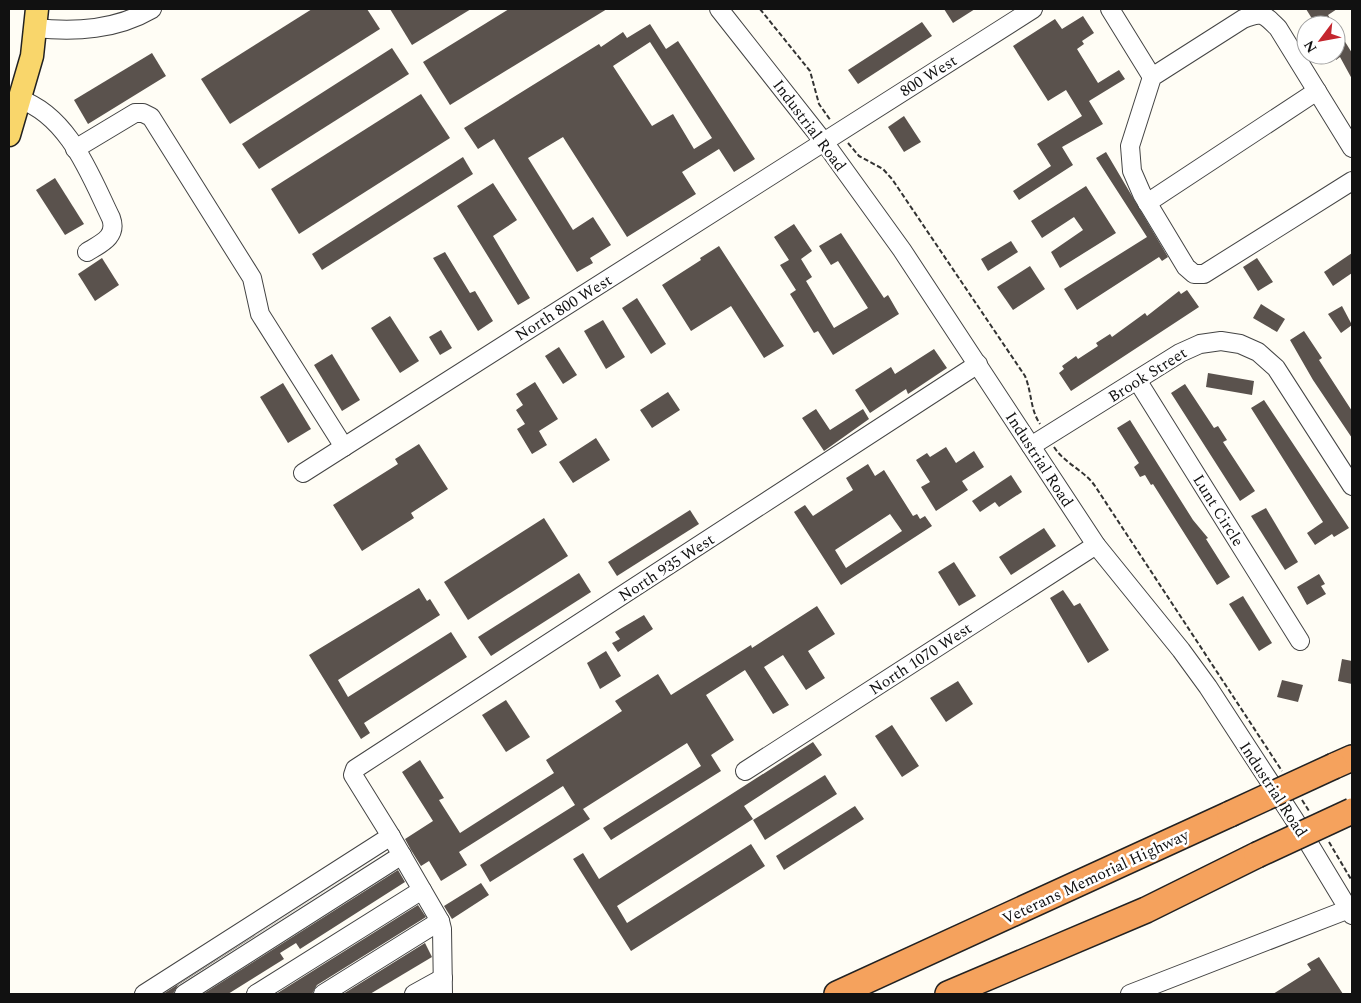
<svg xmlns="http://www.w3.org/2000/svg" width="1361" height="1003" font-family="Spectral,serif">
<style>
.building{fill:#5a524d;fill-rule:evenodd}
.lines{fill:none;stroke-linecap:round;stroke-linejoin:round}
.minor-casing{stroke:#444;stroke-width:20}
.major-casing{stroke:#222;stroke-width:25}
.highway-casing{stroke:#222;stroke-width:28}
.path{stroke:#333;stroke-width:2;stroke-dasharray:5 2.5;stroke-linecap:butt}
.minor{stroke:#fff;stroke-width:18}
.major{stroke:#f9d66b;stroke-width:22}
.highway{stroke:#f5a25d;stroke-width:25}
.highway-bridge-casing{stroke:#222;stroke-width:28;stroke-linecap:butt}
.highway-bridge{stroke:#f5a25d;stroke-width:25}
.labels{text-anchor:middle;stroke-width:5;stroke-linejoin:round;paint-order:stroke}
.street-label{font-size:16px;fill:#111;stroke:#fff}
</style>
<rect width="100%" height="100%" fill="#fffdf5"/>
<g class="building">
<polygon points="312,9 367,9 380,29 230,124 201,79"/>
<polygon points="390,9 471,9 412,45"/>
<polygon points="509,9 607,9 450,105 423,62"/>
<polygon points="944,9 975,9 953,23"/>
<polygon points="1306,9 1337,9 1328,15 1334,25 1316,25"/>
<polygon points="1083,16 1094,33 1082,41 1084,44 1077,49 1098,83 1119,70 1125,79 1089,101 1103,124 1062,147 1073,165 1019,200 1013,191 1051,166 1037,144 1082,116 1066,90 1048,101 1013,46 1055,19 1062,29"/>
<polygon points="922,22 932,36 858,84 848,70"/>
<path d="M 650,24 L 666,49 L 678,41 L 755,159 L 734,172 L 719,149 L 682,172 L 696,194 L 627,237 L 563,137 L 528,158 L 573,230 L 593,217 L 611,245 L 590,258 L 593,263 L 577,272 L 494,139 L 478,149 L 464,128 L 599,44 L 601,47 L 623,32 L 627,38 ZM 650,42 L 712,138 L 694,149 L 673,114 L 652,126 L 613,66 Z"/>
<polygon points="1336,27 1352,53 1352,79 1340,57 1336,60"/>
<polygon points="392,48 409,74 259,169 242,144"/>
<polygon points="152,53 166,76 88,124 74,100"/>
<polygon points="421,94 450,138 299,234 271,189"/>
<polygon points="904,116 921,142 904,152 888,127"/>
<polygon points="1106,152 1168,257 1162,261 1159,257 1077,310 1064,289 1147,237 1096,158"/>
<polygon points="463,157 473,174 322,270 312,254"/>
<polygon points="55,178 84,224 65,235 36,190"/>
<polygon points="493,183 517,220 493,236 530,298 518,305 457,206"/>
<polygon points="1086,186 1116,233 1060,268 1051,252 1083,230 1074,217 1042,238 1031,221"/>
<polygon points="794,224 812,251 801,259 812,277 806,281 834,328 868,308 838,261 831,265 819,246 841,233 884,298 888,295 899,314 833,355 818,331 814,333 790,294 796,290 780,265 789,260 774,237"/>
<polygon points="1011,241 1018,252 988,271 981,259"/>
<polygon points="719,246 784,346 764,358 731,306 691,331 662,285 701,260 700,258"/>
<polygon points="445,252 470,293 475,291 493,321 478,331 433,258"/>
<polygon points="1352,253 1352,273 1333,286 1324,272"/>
<polygon points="102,258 119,285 95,301 78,274"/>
<polygon points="1257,258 1273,282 1258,291 1243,267"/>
<polygon points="1030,266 1045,289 1013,310 997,287"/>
<polygon points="1187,290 1199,307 1071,391 1059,373 1064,369 1062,366 1076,356 1078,359 1098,346 1096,343 1110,334 1112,337 1145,313 1147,316 1179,291 1181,294"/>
<polygon points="637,298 666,344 651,354 622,308"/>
<polygon points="1261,304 1285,319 1277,332 1253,318"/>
<polygon points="1342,306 1352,325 1341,333 1328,314"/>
<polygon points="390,316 419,361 400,373 371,328"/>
<polygon points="603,320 625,357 606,369 584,331"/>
<polygon points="441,330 452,348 440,355 429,337"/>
<polygon points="1304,331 1322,358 1319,360 1352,411 1352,438 1313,380 1290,340"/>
<polygon points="559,347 577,375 563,384 545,356"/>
<polygon points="934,349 947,368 908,394 906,389 870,413 855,390 891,367 895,374"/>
<polygon points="332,354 360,400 342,411 314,365"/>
<polygon points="1208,373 1254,381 1252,395 1206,387"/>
<polygon points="535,382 558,419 539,431 547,445 532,454 517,429 525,424 516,410 523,405 516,394"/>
<polygon points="283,383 311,429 288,443 260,397"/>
<polygon points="1185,384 1214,428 1218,426 1227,440 1223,442 1255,491 1240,501 1171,393"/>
<polygon points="668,392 680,410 652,428 640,410"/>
<polygon points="1264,400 1349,528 1334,537 1332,534 1315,545 1307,533 1323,522 1251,408"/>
<polygon points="816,409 830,430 863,409 869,419 824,451 802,418"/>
<polygon points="1130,420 1193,520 1208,538 1206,539 1230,577 1217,585 1153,484 1151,485 1145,475 1140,477 1134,467 1139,463 1117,428"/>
<polygon points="596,438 610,460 573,483 559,462"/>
<polygon points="419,444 448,489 411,513 414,518 362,551 333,505 398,464 395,459"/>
<polygon points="946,447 956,463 974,451 984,467 962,481 968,490 936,511 921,487 930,482 916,460 927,453 930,457"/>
<path d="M 868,464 L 875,476 L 884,470 L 913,516 L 917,514 L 920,519 L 925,516 L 932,526 L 841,585 L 794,512 L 805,505 L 813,516 L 853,490 L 846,478 ZM 890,514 L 902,531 L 846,568 L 835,550 Z"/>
<polygon points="1011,475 1022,492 999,507 995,502 980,512 972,501"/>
<polygon points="1266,508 1298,562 1285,570 1251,516"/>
<polygon points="690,510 699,524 617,576 608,562"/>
<polygon points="544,518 568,556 468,620 444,582"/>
<polygon points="1044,528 1056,546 1011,575 999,557"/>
<polygon points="954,562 976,596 959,606 938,572"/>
<polygon points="579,573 591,592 491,656 478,637"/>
<polygon points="1319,574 1325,584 1321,586 1326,594 1307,605 1297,587"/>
<polygon points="419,588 427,601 430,599 440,615 338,680 348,697 451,632 467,657 364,723 370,733 361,739 309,655"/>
<polygon points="1063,590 1074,606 1080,603 1109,650 1088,663 1050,598"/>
<polygon points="1243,596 1272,643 1259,651 1229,604"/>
<polygon points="817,606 835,634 808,651 825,678 806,690 783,655 764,667 789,705 773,714 745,670 706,695 734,740 711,755 721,771 611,840 603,828 701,766 687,743 583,809 590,819 490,882 480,865 575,805 563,786 459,852 467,865 441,881 429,861 421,866 411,850 405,839 433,821 402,772 420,760 444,798 439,800 460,833 554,773 546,760 622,711 615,701 658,674 671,695 751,645 752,648"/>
<polygon points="644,615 653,629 618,652 612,643 620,639 615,632"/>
<polygon points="606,651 621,676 600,689 587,663"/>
<polygon points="1342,659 1352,661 1352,684 1338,681"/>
<polygon points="1282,680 1303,685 1298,702 1277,697"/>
<polygon points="958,681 973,704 946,722 930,698"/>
<polygon points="506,700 530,737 506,752 482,715"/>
<polygon points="892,725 919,766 902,777 875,736"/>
<polygon points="813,742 822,755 744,806 753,819 617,906 627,923 751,844 765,866 631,951 573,859 583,853 599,879"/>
<polygon points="825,775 837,794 765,840 753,820"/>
<polygon points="855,806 864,819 784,870 776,856"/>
<polygon points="380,856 178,985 173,994 163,994"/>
<polygon points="398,870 405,882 300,949 296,943 280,953 284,959 228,994 203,994"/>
<polygon points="481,883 489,895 452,919 444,906"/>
<polygon points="418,905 426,917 317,985 312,994 276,994"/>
<polygon points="425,943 432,957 370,994 343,994"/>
<polygon points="1319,957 1343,994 1273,994 1311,970 1307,964"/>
</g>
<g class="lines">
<defs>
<g id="minor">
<polyline points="719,9 827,146 902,250 1096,545 1181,650 1208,687 1294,819 1352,915"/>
<polyline points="1110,9 1152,77"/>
<path d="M 35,28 C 76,32 116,30 152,9"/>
<path d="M 19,99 C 69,116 90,175 111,218 C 118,237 100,244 87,252"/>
<path d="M 1352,148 L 1278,28 C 1264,14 1262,11 1243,19 L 1152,77 L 1130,146 L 1132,171 L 1142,194 L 1186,267 L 1194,274 L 1204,274 L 1352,181"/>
<polyline points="75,149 135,113 143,113 151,117 252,278 260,314 344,447"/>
<polyline points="1147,203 1317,91"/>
<polyline points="1137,380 1300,641"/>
<polyline points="1031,446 1180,353 1200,344 1221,341 1240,344 1258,352 1276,368 1352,486"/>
<polyline points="303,473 1033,9"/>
<polyline points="745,771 1096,545"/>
<polyline points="144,994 391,836"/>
<polyline points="184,994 402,855"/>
<polyline points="256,994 422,890"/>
<polyline points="323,994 440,921"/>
<polyline points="414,994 443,978"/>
<polyline points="443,994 442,929 440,921 389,833 353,775 355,769 978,364"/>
<polyline points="1130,994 1349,909"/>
</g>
<polyline id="major" points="9,135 32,56 37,9"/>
<g id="highway">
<polyline points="1334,766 1352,758"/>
<polyline points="837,994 1230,814"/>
<polyline points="948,994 1146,910 1257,855"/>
</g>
</defs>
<use href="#minor" class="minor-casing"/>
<use href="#major" class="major-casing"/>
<use href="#highway" class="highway-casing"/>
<g class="path">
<polyline points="760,9 810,71 819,104 831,121"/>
<path d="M 848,143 L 859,156 L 883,169 L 892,179 L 1025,376 C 1032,393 1030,409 1040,424"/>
<path d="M 1054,447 C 1065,464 1084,470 1095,486 L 1282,771"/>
<polyline points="1302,800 1309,811"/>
<polyline points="1329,842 1352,881"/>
</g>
<use href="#minor" class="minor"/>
<use href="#major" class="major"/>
<use href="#highway" class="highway"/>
<defs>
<g id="highway-bridge">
<polyline points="1230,814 1334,766"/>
<polyline points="1257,855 1352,811"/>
</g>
</defs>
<use href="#highway-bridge" class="highway-bridge-casing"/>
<use href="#highway-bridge" class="highway-bridge"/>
</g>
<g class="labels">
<g class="street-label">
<text transform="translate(928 75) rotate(-32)" y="6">800 West</text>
<text transform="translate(810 125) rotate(53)" y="6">Industrial Road</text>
<text transform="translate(563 307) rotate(-32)" y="6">North 800 West</text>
<text transform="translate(1147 374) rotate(-32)" y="6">Brook Street</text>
<text transform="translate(1040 459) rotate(57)" y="6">Industrial Road</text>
<text transform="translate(1219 510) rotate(58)" y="6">Lunt Circle</text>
<text transform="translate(666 567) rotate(-33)" y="6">North 935 West</text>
<text transform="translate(920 658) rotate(-33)" y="6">North 1070 West</text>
<text transform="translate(1274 789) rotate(57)" y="6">Industrial Road</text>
<text transform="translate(1095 876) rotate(-25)" y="6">Veterans Memorial Highway</text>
</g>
</g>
<rect width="1361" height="1003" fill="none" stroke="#111111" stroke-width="20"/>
<g transform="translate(1321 40) rotate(238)"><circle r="24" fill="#ffffff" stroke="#a0a0a0"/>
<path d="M0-4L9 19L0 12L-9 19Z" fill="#c4262e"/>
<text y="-8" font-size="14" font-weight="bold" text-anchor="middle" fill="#111111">N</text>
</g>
</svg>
